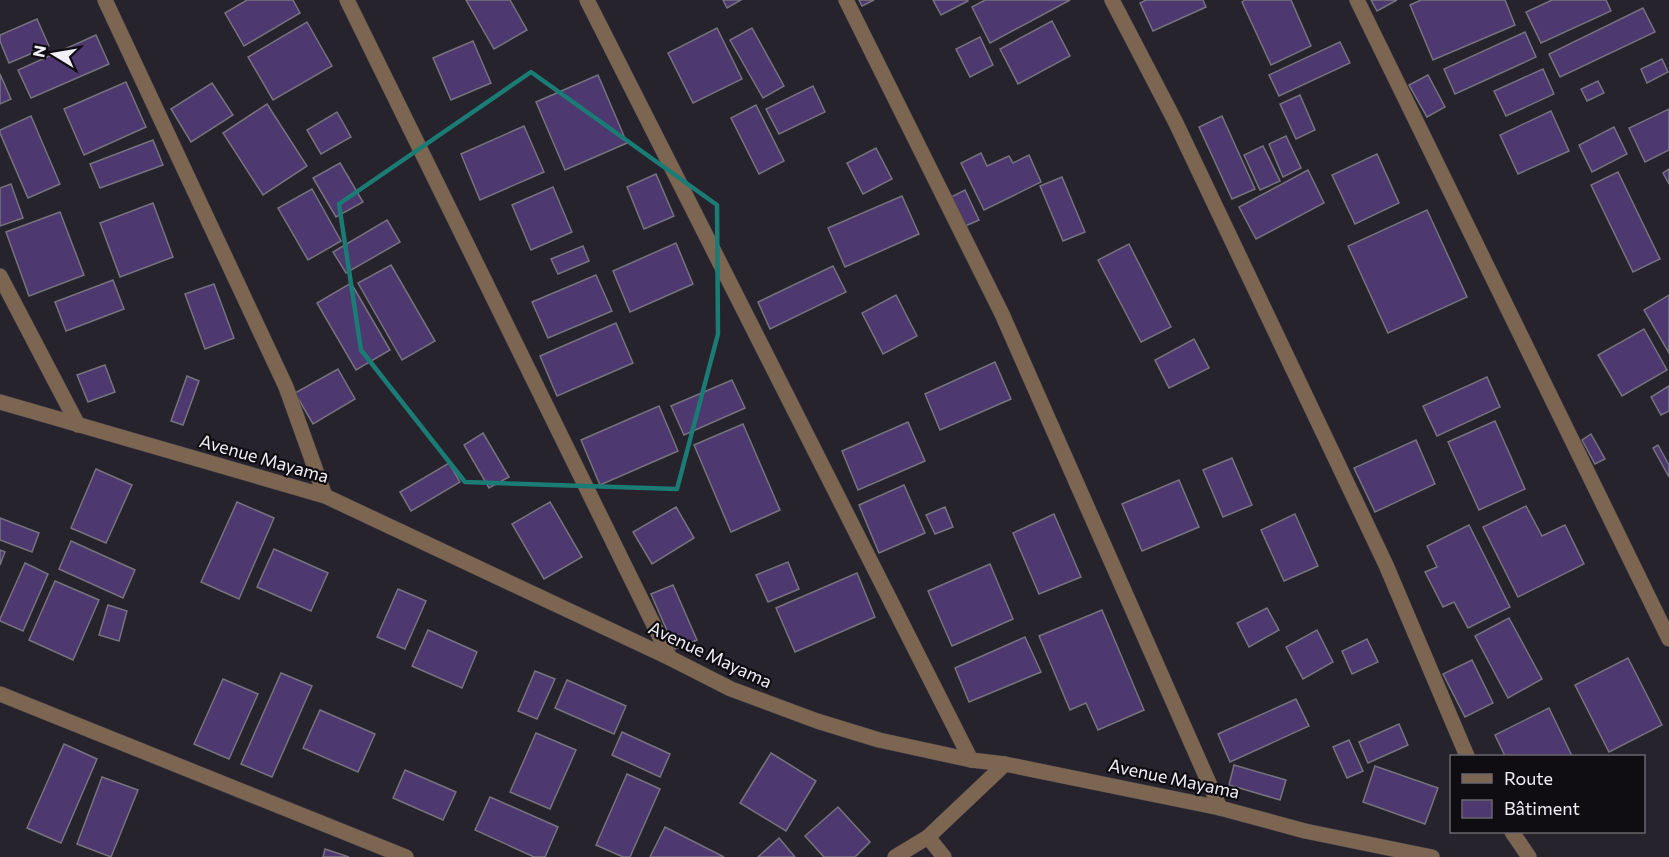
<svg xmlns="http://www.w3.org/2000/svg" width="1669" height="857" font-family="Commissioner,sans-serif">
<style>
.building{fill:#4d3870;stroke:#76737e;stroke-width:1.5}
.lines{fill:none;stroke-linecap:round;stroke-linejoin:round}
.minor-casing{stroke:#424048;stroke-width:16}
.minor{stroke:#7c6551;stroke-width:15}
.marked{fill:none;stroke:#1a7c75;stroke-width:4.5;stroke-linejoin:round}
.labels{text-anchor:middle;stroke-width:4.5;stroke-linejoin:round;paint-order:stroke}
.street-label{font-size:18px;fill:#f1eff6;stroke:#0f0d11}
</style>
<rect width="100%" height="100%" fill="#26232c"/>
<g class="building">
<polygon points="247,0 293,0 300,13 244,46 225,13"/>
<polygon points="466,0 510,0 527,30 494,49"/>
<polygon points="723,0 741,0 727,8"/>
<polygon points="859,0 874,0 862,6"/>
<polygon points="933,0 967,0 968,1 941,15"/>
<polygon points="985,0 1070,0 990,43 972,7"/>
<polygon points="1146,0 1203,0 1206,7 1153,31 1140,3"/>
<polygon points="1245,0 1291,0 1311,46 1271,65 1242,2"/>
<polygon points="1371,0 1397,0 1377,11"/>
<polygon points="1421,0 1505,0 1515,25 1433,60 1410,5"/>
<polygon points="1552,0 1606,0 1611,11 1541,43 1526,12"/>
<polygon points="1643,8 1655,32 1560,77 1549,54"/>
<polygon points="37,19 49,46 9,63 0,41 0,35"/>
<polygon points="1052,21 1070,56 1018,84 1000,49"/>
<polygon points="307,22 332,66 273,100 248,57"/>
<polygon points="717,28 742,79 693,103 668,53"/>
<polygon points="752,28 784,86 763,98 730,40"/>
<polygon points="1525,32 1536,57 1455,94 1444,69"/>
<polygon points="96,35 109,64 31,98 18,70"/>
<polygon points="980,37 993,65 970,77 956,49"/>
<polygon points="473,41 491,83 451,100 433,58"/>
<polygon points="1340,42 1350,63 1279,96 1269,75"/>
<polygon points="1662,59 1668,72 1647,83 1641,69"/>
<polygon points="1543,69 1554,94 1506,116 1494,91"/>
<polygon points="0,74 11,99 0,104"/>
<polygon points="598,75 627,143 565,170 536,102"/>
<polygon points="1428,75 1445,107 1427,117 1409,85"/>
<polygon points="1598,81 1604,93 1587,101 1581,89"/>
<polygon points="126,82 146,127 84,155 64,109"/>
<polygon points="212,83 233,115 191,142 171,109"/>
<polygon points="813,86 825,112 779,134 766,109"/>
<polygon points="1300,95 1315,130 1296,139 1280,104"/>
<polygon points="267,104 307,166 263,195 223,133"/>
<polygon points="756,105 784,161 759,174 731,118"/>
<polygon points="1669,109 1669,150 1645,162 1629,128"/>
<polygon points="1551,111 1569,151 1518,174 1500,135"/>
<polygon points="337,112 351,137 321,154 307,130"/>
<polygon points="31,116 60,184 28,198 0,133 0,130"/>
<polygon points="1222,116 1255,189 1232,199 1199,127"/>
<polygon points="524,126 544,172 480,200 461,154"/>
<polygon points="1614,127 1627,154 1592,172 1579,145"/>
<polygon points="1286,136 1301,168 1283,177 1269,144"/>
<polygon points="153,140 163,165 100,188 90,164"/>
<polygon points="1263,146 1280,181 1260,190 1244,155"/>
<polygon points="876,148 892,179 863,194 847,163"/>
<polygon points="981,153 987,166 1009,156 1013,163 1029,155 1041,182 984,210 961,163"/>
<polygon points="1377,154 1399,203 1355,224 1332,175"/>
<polygon points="340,163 363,202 336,217 313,178"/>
<polygon points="1669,169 1669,184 1663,173"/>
<polygon points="1308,170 1324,203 1256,239 1239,207"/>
<polygon points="1618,172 1660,259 1633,272 1591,185"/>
<polygon points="656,174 674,216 644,229 627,187"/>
<polygon points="1062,177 1085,232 1063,241 1040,186"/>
<polygon points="11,184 23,218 0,226 0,188"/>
<polygon points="553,187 572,232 531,250 512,205"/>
<polygon points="312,189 341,241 308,260 278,208"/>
<polygon points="965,190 979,220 963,227 949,198"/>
<polygon points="902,196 919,234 845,267 828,228"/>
<polygon points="153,203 173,257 120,277 100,223"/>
<polygon points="1427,210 1467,297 1388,333 1348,246"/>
<polygon points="60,212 84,275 29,296 6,232"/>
<polygon points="387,220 400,242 346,273 333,252"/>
<polygon points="676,243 693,284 630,312 613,271"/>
<polygon points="1129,244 1171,327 1141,342 1098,260"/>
<polygon points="583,246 589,261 558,274 551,259"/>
<polygon points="391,265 435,341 402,360 358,283"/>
<polygon points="833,266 846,292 770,329 758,302"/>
<polygon points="596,275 612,311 548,338 532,302"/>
<polygon points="113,280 124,309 66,331 55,302"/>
<polygon points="351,283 390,350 356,370 317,303"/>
<polygon points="214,284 234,338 205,349 185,294"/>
<polygon points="896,295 917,336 883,354 862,313"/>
<polygon points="1669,295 1669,353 1644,310"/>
<polygon points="616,323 633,363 557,396 540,356"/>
<polygon points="1644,329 1667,370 1622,396 1598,355"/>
<polygon points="1194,339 1209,368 1169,388 1155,360"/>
<polygon points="995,362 1011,399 940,430 925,394"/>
<polygon points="105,365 115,392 88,402 77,375"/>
<polygon points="338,369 355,399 313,424 295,393"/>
<polygon points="187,376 199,381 183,425 171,421"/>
<polygon points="1487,377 1500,407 1437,436 1423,406"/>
<polygon points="732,380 745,408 684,435 671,406"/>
<polygon points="1669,386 1669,411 1661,415 1651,397"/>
<polygon points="659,406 678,451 600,485 581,440"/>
<polygon points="1495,421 1525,489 1479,510 1448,442"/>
<polygon points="908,422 925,461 858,490 842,451"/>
<polygon points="743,424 780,510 731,532 694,445"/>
<polygon points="483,433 509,477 489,488 464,445"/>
<polygon points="1591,434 1605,459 1595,464 1582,440"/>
<polygon points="1416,440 1435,484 1375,512 1354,468"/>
<polygon points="1658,445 1669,465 1669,477 1653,448"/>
<polygon points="1232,458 1252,505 1223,517 1203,470"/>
<polygon points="449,463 460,482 411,511 400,492"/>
<polygon points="96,469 132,485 106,543 71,528"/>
<polygon points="1179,480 1199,527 1142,551 1122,504"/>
<polygon points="904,485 925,533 879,553 859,505"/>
<polygon points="237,502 274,518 239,599 201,582"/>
<polygon points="550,502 582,557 544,579 512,524"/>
<polygon points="1526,506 1542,536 1565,525 1584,564 1518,597 1483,527"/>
<polygon points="676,507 694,538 652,564 633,532"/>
<polygon points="945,507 953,527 935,534 926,515"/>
<polygon points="1054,514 1081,577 1039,594 1013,533"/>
<polygon points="1295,514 1318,566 1284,581 1261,530"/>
<polygon points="0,518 39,533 32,552 0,540"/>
<polygon points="1469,525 1510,607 1468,628 1454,602 1443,607 1425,572 1437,567 1427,546"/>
<polygon points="71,541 135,570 123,598 59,569"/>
<polygon points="274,549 328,573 311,611 257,587"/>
<polygon points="0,550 5,552 0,565"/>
<polygon points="788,562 799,589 768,602 756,575"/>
<polygon points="25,563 48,574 23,631 0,621 0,619"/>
<polygon points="990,564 1013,619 952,646 928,591"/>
<polygon points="857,573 875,617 795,652 776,608"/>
<polygon points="55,581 99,600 73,660 29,640"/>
<polygon points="673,585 697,640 675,649 651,594"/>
<polygon points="398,589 426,601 405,649 377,637"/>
<polygon points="108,605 127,611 119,641 99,635"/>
<polygon points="1267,608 1279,630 1249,647 1237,623"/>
<polygon points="1102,610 1144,710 1098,730 1086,703 1070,710 1039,636"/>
<polygon points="1509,618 1542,679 1508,698 1475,636"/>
<polygon points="428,630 477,652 462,688 412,666"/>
<polygon points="1317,630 1333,662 1303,679 1286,647"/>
<polygon points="1025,637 1041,672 969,702 955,668"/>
<polygon points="1367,639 1378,662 1352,674 1342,651"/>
<polygon points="1628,658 1662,725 1609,752 1575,685"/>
<polygon points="1472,660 1493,703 1465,717 1443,674"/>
<polygon points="535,671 555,679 537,719 518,711"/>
<polygon points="281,673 312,686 272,777 241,764"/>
<polygon points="223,679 258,694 229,759 194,744"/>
<polygon points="567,680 626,706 614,734 555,708"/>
<polygon points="1296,699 1309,726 1230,762 1218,734"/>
<polygon points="1549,708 1572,756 1505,756 1495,735"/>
<polygon points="320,710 375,734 358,772 303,748"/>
<polygon points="1399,724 1408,745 1368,763 1359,742"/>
<polygon points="622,732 670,754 660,777 612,755"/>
<polygon points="536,733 576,750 550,809 510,792"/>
<polygon points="1349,740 1363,771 1347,778 1333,747"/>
<polygon points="64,744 97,759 61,843 27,828"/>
<polygon points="771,753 816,781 786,831 740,803"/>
<polygon points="1234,765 1286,780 1280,800 1229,785"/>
<polygon points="1375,766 1438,788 1425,824 1363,802"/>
<polygon points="405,770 456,792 443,820 393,798"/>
<polygon points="627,774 660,789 630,857 623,857 596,845"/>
<polygon points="102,777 138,790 111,857 77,844"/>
<polygon points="490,797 558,827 545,857 534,857 475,830"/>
<polygon points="838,807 870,842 855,857 824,857 805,836"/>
<polygon points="665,827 724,857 650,857"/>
<polygon points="779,838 795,857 758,857"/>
<polygon points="325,849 349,857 323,857"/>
</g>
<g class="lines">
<defs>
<g id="minor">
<polyline points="105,0 286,387 325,496"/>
<polyline points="347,0 670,658"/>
<polyline points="587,0 971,760"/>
<polyline points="846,0 1002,314 1220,808"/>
<polyline points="1112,0 1175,121 1386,565 1467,756"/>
<polyline points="1357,0 1669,639"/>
<polyline points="0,276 78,425"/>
<polyline points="0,402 325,496 670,658 731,689 817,721 879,740 971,760 1005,764 1220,808 1305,831 1432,857"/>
<polyline points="0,694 406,857"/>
<polyline points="1512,832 1529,857"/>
<polyline points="928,837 944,857"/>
<polyline points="895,857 928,837 1005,764"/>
</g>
</defs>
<use href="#minor" class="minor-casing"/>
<use href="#minor" class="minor"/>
</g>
<path class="marked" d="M 531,72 L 717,205 L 718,334 L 677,489 L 465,482 L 361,350 L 339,204 Z"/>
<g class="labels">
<g class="street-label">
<text transform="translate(264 459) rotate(16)" y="6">Avenue Mayama</text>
<text transform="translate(710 655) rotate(25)" y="6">Avenue Mayama</text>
<text transform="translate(1174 779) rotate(12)" y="6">Avenue Mayama</text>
</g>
</g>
<rect x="1450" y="755" width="195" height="78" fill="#0f0d11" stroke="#69676d" stroke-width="1.5"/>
<rect x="1462" y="774" width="30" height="9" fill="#7c6551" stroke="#69676d" stroke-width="1.5"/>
<text x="1504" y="785" font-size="18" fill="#f1eff6">Route</text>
<rect x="1462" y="800" width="30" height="18" fill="#4d3870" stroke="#69676d" stroke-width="1.5"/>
<text x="1504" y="815" font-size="18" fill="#f1eff6">Bâtiment</text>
<g transform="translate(54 54) rotate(281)" stroke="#0f0d11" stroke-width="4.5" paint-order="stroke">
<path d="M0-4.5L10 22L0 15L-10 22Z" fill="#f1eff6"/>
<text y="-9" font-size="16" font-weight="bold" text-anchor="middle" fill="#f1eff6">N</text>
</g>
</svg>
